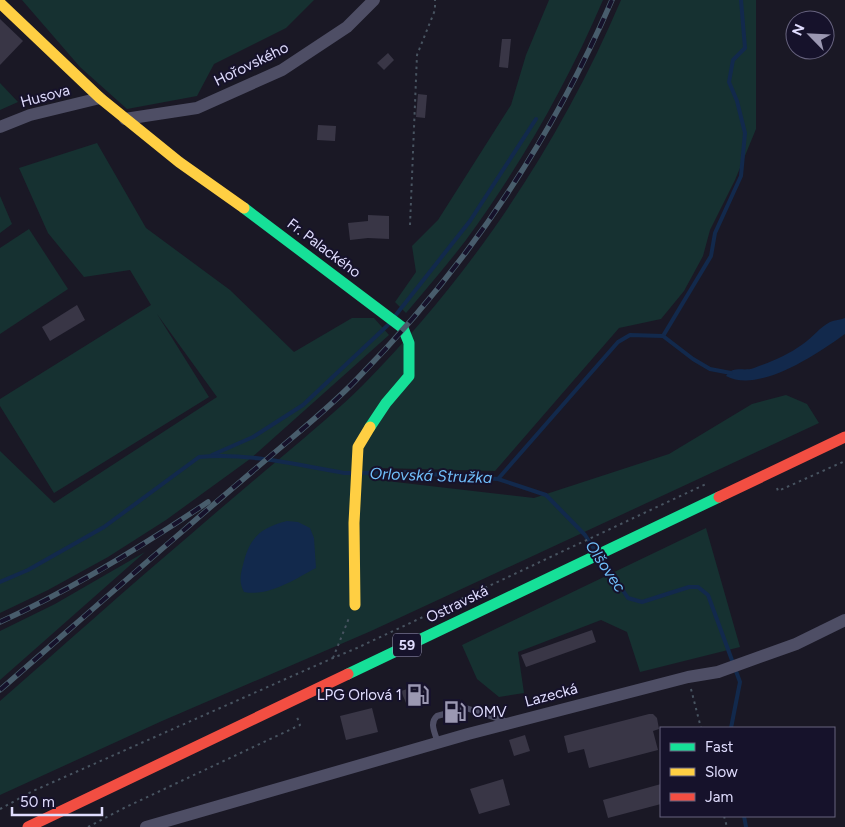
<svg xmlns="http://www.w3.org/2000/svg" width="845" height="827" font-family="Figtree,sans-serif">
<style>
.green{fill:#163131}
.water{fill:#12294c}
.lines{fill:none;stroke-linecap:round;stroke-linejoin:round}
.stream{stroke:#12294c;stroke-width:4}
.building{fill:#393646}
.path{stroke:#485461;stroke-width:2;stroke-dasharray:2.5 4;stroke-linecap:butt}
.lane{stroke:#4e4e65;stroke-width:6}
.street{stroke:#4e4e65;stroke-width:12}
.fast{stroke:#16e098;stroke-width:11}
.slow{stroke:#ffcf43;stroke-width:11}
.jam{stroke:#f24e42;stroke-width:11}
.rail-casing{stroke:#485d6c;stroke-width:5.5}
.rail{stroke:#16122b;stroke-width:4;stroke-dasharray:11;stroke-linecap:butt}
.labels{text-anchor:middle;stroke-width:4;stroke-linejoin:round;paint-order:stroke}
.shield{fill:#16122b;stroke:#a3a0bf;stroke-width:1}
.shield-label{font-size:14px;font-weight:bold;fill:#e0ddfe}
.street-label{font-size:15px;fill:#e0ddfe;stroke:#16122b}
.poi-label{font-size:15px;fill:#e0ddfe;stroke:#16122b;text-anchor:end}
.water-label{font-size:16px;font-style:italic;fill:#70bffa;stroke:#16122b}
</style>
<rect width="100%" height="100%" fill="#1a1825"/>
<g class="green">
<polygon points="22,0 314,0 286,28 214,64 197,96 127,109 80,67"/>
<path d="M 549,0 L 603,0 C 567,84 521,165 466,240 C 447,265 426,289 406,313 L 395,302 L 416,272 L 412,246 L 438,220 L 511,105 L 526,55 Z"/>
<path d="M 621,0 L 756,0 L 756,129 L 735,180 L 710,230 L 703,256 L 684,291 L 661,319 L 619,328 L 495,471 L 380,468 L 378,480 L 534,498 L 669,454 L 752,404 L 786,395 L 807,404 L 819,423 L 371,631 L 162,721 L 0,795 L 0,701 C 63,646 126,589 190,535 C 221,508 253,481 284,455 C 311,432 338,410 363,385 C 472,275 560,143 621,0 Z"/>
<polygon points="0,83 18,102 0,110"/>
<polygon points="97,143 146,228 230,290 294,352 352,318 374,318 389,335 250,459 166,520 108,557 48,590 0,613 0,451 54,503 217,397 157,314 209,397 54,493 0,406 0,399 151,305 130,270 84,277 48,233 19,168"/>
<polygon points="0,196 12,224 0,233"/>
<polygon points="29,229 68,289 0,334 0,248"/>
<polygon points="706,528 740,647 640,672 627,632 601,620 518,652 524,693 499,697 477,679 462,645"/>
<polygon points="145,552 0,680 0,631 55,604"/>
</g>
<g class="water">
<path d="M 845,318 L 845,334 C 818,353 760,394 726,376 C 733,365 744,372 754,368 C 771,362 788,355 803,344 C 812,338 820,327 830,322 C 835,320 840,320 845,318 Z"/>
<path d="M 287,521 L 298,522 L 310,528 L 314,538 L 316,568 C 295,579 269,597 244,592 C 239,582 240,576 243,565 C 249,539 259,528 287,521 Z"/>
</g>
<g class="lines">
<g class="stream">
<polyline points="395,316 470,221 536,119"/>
<polyline points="663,336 711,256 715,233 741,176 745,133 737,101 729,82 733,60 745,48 741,0"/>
<polyline points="212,455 253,437 303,405 389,324"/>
<polyline points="361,473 402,472 498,479 618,342 630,335 663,336 693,359 710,369 731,373"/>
<polyline points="498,479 546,495 585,535 594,549"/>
<polyline points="603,561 628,598 642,602 689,587 698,587 708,595 740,682 731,728"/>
<path d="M 0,582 L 28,570 L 104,527 L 199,457 C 245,452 298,465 344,473 L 351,473"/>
<polyline points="744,816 746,827"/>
</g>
</g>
<g class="building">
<polygon points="0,19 23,41 0,65"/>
<polygon points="502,39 511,39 508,68 499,67"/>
<polygon points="388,53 394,60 384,70 377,63"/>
<polygon points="418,94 427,95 425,118 416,117"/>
<polygon points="318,125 336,126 335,141 317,140"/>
<polygon points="368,215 389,216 389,239 368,238 350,240 348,223 368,221"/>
<polygon points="77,305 85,320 50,341 42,327"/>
<polygon points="592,630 596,642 526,667 521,655"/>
<polygon points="423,684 427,696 406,703 401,691"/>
<polygon points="372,708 378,732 346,740 340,716"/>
<polygon points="649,714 653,714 657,718 659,729 653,731 658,750 589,768 584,749 568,753 564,736"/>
<polygon points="525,735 530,751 514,756 509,740"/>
<polygon points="503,779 510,805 479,814 470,789"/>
<polygon points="661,784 661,804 608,818 603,800"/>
</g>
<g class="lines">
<g class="path">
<polyline points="410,225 417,55 435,10 435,0"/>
<polyline points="777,488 778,491 845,461"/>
<polyline points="333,658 349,618"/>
<polyline points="691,689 701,728"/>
<polyline points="0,809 33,791 333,658 357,648 708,483"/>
<polyline points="724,816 727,827"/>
<polyline points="88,827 124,808 300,725 297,717"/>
</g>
<path class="lane" d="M 438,743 C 435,733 429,723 437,716 L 466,708 L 508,722"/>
<g class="street">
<polyline points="125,119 197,108 282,70 347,27 374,0"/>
<polyline points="0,127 30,115 100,98"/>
<polyline points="146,827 468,734 688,677 718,672 796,644 845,620"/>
</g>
<g class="fast">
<polyline points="244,208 403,328 409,343 409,376 386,403 370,427"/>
<polyline points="348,674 719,497"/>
</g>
<g class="slow">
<polyline points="0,3 100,98 179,162 244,208"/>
<polyline points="355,605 354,523 358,447 370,427"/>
</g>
<g class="jam">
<polyline points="719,497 845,437"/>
<polyline points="28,827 348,674"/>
</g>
<defs>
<g id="rail">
<path d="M 0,622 C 73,589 141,547 208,502"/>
<path d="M 0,690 C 61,637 122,583 184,530 C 216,502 248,475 280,448 C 306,426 333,404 357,379 C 465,269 551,141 612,0"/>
</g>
</defs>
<use href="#rail" class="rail-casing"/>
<use href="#rail" class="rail"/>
</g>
<defs>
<symbol id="fuel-bare" viewBox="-9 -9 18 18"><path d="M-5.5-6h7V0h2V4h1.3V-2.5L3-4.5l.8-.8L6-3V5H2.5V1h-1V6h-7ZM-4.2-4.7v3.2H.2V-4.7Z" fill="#9b98b2" stroke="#16122b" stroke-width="2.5" paint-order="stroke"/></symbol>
</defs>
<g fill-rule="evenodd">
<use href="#fuel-bare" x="402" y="679" width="32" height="32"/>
<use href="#fuel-bare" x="439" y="696" width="32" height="32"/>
</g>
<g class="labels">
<rect class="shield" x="393" y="633.5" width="28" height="23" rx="4"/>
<g class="shield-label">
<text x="407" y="650">59</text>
</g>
<g class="street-label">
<text transform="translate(251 64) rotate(-26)" y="5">Hořovského</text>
<text transform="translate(45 96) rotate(-15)" y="5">Husova</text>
<text transform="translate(324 248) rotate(37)" y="5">Fr. Palackého</text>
<text transform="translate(457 604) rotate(-26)" y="5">Ostravská</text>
<text transform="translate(551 695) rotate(-15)" y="5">Lazecká</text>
</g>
<g class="poi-label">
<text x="402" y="700">LPG Orlová 1</text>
<text x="472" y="717" text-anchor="start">OMV</text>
</g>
<g class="water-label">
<text transform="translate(431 475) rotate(2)" y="6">Orlovská Stružka</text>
<text transform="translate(606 566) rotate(56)" y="6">Olšovec</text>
</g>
</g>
<rect x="660" y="727" width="175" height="90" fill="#16122b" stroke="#67637f"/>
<rect x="670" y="743" width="25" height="8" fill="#16e098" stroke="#67637f"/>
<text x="705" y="752" font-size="15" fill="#e0ddfe">Fast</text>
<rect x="670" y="768" width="25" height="8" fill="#ffcf43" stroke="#67637f"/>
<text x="705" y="777" font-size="15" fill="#e0ddfe">Slow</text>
<rect x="670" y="793" width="25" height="8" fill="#f24e42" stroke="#67637f"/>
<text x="705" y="802" font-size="15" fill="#e0ddfe">Jam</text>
<g transform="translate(810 35) rotate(294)"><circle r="24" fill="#16122b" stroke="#67637f"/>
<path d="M0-4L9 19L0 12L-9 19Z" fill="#9b98b2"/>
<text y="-8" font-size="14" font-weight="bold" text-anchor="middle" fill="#e0ddfe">N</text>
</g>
<path d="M12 807v8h90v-8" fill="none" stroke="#e0ddfe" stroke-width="2.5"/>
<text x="20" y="807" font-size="15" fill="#e0ddfe" stroke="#16122b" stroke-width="4" paint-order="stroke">50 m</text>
</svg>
